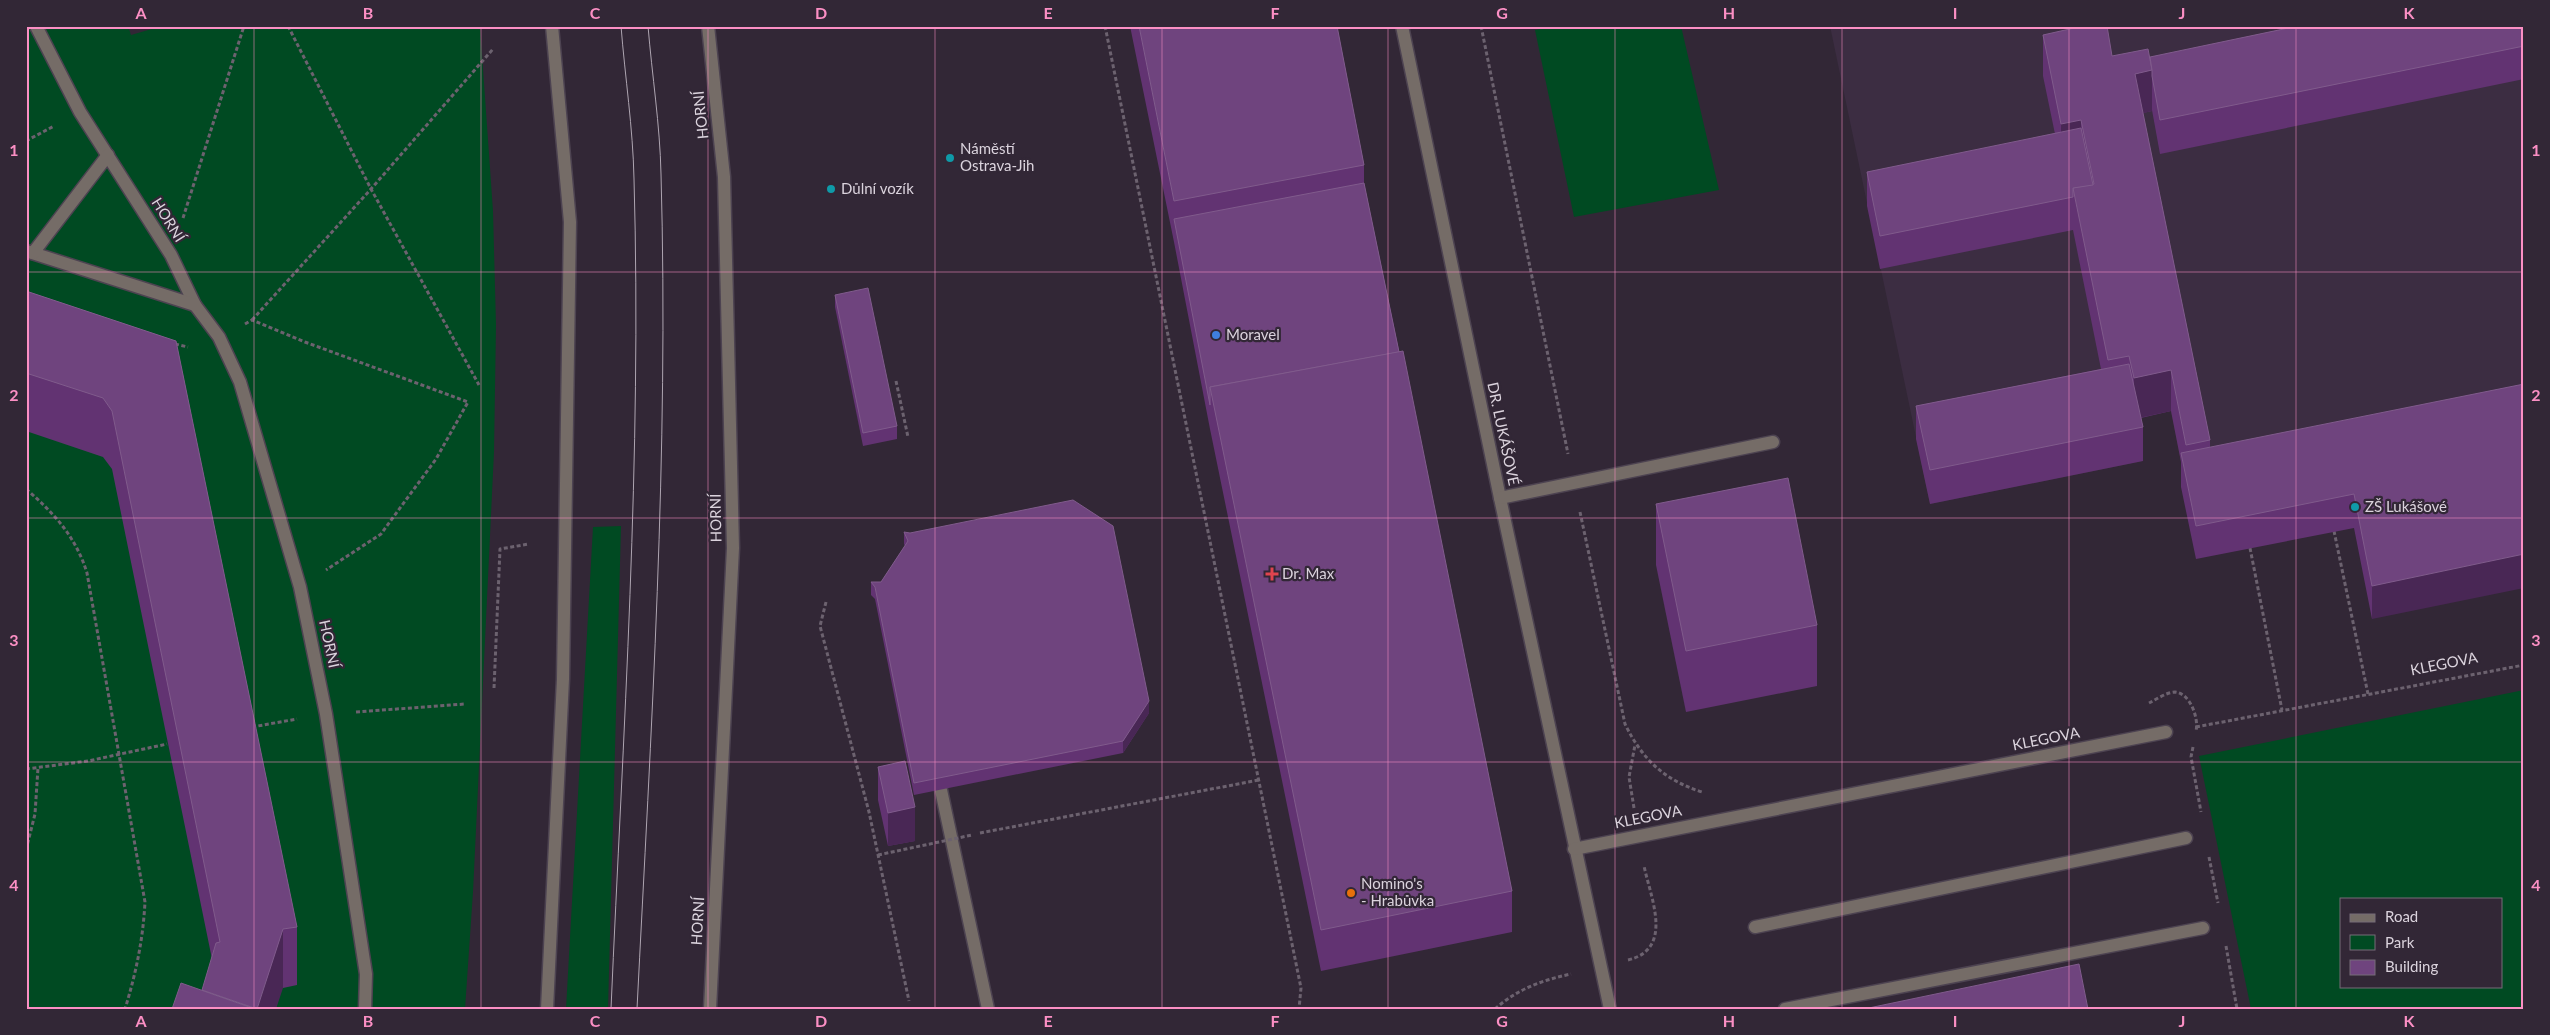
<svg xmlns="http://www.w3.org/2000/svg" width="2550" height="1035" font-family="Lato,sans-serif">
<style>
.built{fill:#3c2d42}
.green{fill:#004a22;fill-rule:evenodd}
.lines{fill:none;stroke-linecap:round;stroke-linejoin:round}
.minor-casing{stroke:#4d4351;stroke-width:15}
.path{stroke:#6c626f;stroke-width:3;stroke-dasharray:4 2.5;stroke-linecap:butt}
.minor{stroke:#756c67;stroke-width:12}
.tram{stroke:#aea5b1;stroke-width:1}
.path-bridge{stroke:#6c626f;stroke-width:3;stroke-dasharray:4 2.5;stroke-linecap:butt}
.wall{fill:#623372}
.shaded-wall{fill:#492755}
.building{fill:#6f447e;stroke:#805b8c}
.grid{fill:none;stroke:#fb8fc4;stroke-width:1;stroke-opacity:0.55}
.culture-dot{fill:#0f9aa8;stroke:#322736;stroke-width:2}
.shop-dot{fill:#3f7fe0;stroke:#322736;stroke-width:2}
.health-dot{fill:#e0444e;stroke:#322736;stroke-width:2}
.food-dot{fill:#e8710a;stroke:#322736;stroke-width:2}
.labels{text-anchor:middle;stroke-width:4.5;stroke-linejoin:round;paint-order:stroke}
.street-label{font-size:15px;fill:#dbd3dd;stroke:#322736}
.poi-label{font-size:15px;fill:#dbd3dd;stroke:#322736;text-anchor:start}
.neatline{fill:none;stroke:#fb8fc4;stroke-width:2}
.grid-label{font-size:16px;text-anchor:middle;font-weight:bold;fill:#fb8fc4}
</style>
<rect width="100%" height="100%" fill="#322736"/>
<polygon class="built" points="1830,26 2524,26 2524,417 2186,486 2171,411 2134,419 2143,461 1930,504"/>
<g class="green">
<polygon points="26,26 128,26 131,35 162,26 480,26 493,211 496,325 494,452 473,892 465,1009 26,1009"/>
<polygon points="1552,26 1681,26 1719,190 1574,217 1535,30"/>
<polygon points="621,526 608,1009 566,1009 593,527"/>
<path d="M 2524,690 L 2524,1009 L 2251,1009 L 2199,756 ZM 2341,899 L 2501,899 L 2501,986 L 2341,986 Z"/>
</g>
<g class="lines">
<defs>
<g id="minor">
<polyline points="36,26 80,112 171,255 195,305 219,337 240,382 300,587 326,714 366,974 365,1009"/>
<polyline points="708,26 724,177 733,548 710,1009"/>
<polyline points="1402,26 1500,498 1610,1009"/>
<polyline points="26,251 195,305"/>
<polyline points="33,253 108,155"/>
<polyline points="1500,498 1773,442"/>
<polyline points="941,790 988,1009"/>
<polyline points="1574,849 2166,732"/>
<polyline points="1755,927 2186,838"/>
<polyline points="547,1009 563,679 570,222 552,26"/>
<polyline points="1785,1009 2203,928"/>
</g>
</defs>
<use href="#minor" class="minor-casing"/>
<g class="path">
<polyline points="288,26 371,189 479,385"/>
<polyline points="1105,26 1301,988 1299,1009"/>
<polyline points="1481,26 1568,454"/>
<polyline points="26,141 54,126"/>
<polyline points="183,218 244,26"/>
<polyline points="252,320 371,189 493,49"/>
<polyline points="245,324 252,320 305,342 468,402 436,459 381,534 326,570"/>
<polyline points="175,344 188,347"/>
<polyline points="896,381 908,437"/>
<path d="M 26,489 C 54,513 76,537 87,573 L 145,902 C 143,940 136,973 125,1009"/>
<path d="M 1580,512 L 1625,724 C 1642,759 1664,780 1702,792"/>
<polyline points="2334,531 2368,694"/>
<polyline points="2250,548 2282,710"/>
<polyline points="826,602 820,626 869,812 909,1001"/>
<polyline points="494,688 500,549 529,544"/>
<path d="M 2149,703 C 2157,699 2167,692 2175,692 C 2190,693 2199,718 2196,731"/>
<polyline points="356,712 465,704"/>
<polyline points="252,727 297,719"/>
<polyline points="2196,727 2524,665"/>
<polyline points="2193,747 2191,757 2201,812"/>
<polyline points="26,769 88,761 167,744"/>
<polyline points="1634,808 1629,777 1635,745"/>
<polyline points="980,833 1259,780"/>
<polyline points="26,850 35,814 38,768"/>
<polyline points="2209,857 2218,903"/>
<polyline points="2226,946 2237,1009"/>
<path d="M 1628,960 C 1674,949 1651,899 1644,866"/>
<path d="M 1495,1009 C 1517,989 1543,980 1571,974"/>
</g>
<use href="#minor" class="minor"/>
<g class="tram">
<path d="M 611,1009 C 623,733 642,456 634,179 C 633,128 625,77 621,26"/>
<path d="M 637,1009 C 651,731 669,452 661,174 C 660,125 652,75 648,26"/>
</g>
<polyline class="path-bridge" points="878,855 972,835"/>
</g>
<g class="wall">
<polygon points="1130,26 1337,26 1364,165 1364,183 1512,891 1512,932 1321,971 1210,429 1174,242"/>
<polygon points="2524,26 2524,79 2160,154 2152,110 2152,111 2143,113 2210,440 2210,448 2524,384 2372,619 2354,528 2196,559 2181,487 2181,462 2171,411 2141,418 2143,427 2143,461 1930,504 1916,439 1916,406 2101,369 2073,230 1880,269 1867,206 1867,172 2055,134 2043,76 2043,35 2112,56 2150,57"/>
<polygon points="26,291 176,341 297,927 297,985 283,988 212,959 112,469 103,457 26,431"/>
<polygon points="835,295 897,426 897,439 863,446 835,307"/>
<polygon points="1656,504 1817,625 1817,686 1686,712 1656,565"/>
<polygon points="904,532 1149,713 1123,753 914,795 875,599 871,595 871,582 881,582 905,546 904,544"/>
<polygon points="878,767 915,841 888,846 878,800"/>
</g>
<g class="shaded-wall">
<polygon points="2152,70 2152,111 2135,115 2135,74"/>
<polygon points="2081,120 2081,161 2061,166 2061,124"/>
<polygon points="2171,370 2171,411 2134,419 2134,378"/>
<polygon points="2524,554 2524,588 2372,619 2372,586"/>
<polygon points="1149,701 1149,713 1123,753 1123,741"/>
<polygon points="915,807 915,841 888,846 888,813"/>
<polygon points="283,929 283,988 276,1009 257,1009"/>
</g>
<g class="building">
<polygon points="1139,26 1337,26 1364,165 1174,201"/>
<polygon points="2083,26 2107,26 2112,56 2148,49 2152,70 2135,74 2210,440 2186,445 2171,370 2134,378 2129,356 2108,360 2073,188 2094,184 2081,120 2061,124 2043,35"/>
<polygon points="2298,26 2524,26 2524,46 2160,120 2152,76 2152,70 2150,57"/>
<polygon points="2081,128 2093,185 2073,188 2073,197 1880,236 1867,172"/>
<polygon points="1364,183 1399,352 1210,387 1210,405 1174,219"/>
<polygon points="868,288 897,426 863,433 835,295"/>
<polygon points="26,291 176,341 297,927 283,929 257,1009 202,990 216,943 220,942 112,411 103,398 26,373"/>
<polygon points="1403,351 1512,891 1321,930 1210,387"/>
<polygon points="2129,364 2143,427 1930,470 1916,406"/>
<polygon points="2524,384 2524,554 2372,586 2354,494 2196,526 2181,453"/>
<polygon points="1788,478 1817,625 1686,651 1656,504"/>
<polygon points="1073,500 1113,526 1149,701 1123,741 914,783 875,587 871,582 881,582 908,541 904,532 910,533"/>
<polygon points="905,761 915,807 888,813 878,767"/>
<polygon points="2079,964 2088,1009 1864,1009"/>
<polygon points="181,983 255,1009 172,1009"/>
</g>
<path class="grid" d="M 254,26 L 254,1009M 481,26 L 481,1009M 708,26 L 708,1009M 935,26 L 935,1009M 1162,26 L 1162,1009M 1388,26 L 1388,1009M 1615,26 L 1615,1009M 1842,26 L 1842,1009M 2069,26 L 2069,1009M 2296,26 L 2296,1009M 26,272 L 2524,272M 26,518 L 2524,518M 26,762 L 2524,762"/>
<g class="culture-dot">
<circle cx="950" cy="158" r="5"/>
<circle cx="831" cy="189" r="5"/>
<circle cx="2355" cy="507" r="5"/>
</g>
<circle class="shop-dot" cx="1216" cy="335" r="5"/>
<path class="health-dot" d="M1269.5 566.5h5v5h5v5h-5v5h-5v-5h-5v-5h5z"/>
<circle class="food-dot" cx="1351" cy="893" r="5"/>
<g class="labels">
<g class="street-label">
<text transform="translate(701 115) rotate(-96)" y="5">HORNÍ</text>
<text transform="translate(168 220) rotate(58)" y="5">HORNÍ</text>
<text transform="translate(1503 434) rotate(78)" y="5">DR. LUKÁŠOVÉ</text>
<text transform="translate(716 518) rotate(-91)" y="5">HORNÍ</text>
<text transform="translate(329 644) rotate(78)" y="5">HORNÍ</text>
<text transform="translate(2444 664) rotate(-11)" y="5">KLEGOVA</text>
<text transform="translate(2046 739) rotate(-11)" y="5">KLEGOVA</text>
<text transform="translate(1648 817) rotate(-11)" y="5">KLEGOVA</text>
<text transform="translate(698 921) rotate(-87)" y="5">HORNÍ</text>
</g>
<g class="poi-label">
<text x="960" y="154">Náměstí<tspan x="960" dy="17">Ostrava-Jih</tspan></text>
<text x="841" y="194">Důlní vozík</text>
<text x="1226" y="340">Moravel</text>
<text x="2365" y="512">ZŠ Lukášové</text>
<text x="1282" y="579">Dr. Max</text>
<text x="1361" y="889">Nomino's<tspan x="1361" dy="17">- Hrabůvka</tspan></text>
</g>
</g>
<rect width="2550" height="1035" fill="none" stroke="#322736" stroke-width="55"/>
<rect x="2340" y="898" width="162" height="90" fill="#322736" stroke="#766c79"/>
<rect x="2350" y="914" width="25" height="8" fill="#756c67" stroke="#766c79"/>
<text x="2385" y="922" font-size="15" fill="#dbd3dd">Road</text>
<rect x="2350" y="935" width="25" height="15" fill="#004a22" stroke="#766c79"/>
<text x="2385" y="948" font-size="15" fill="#dbd3dd">Park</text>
<rect x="2350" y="960" width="25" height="15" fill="#6f447e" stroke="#766c79"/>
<text x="2385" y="972" font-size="15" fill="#dbd3dd">Building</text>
<rect x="28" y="28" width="2494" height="980" class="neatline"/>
<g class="grid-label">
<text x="141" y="19">A</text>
<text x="368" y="19">B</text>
<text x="595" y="19">C</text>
<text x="821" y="19">D</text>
<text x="1048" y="19">E</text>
<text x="1275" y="19">F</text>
<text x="1502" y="19">G</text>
<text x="1729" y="19">H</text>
<text x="1955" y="19">I</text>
<text x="2182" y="19">J</text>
<text x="2409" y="19">K</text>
<text x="14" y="156">1</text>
<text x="2536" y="156">1</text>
<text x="14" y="401">2</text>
<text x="2536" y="401">2</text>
<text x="14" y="646">3</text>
<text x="2536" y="646">3</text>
<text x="14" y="891">4</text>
<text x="2536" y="891">4</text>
<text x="141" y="1027">A</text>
<text x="368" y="1027">B</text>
<text x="595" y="1027">C</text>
<text x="821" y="1027">D</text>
<text x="1048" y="1027">E</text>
<text x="1275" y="1027">F</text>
<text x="1502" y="1027">G</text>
<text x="1729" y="1027">H</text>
<text x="1955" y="1027">I</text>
<text x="2182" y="1027">J</text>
<text x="2409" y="1027">K</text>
</g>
</svg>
